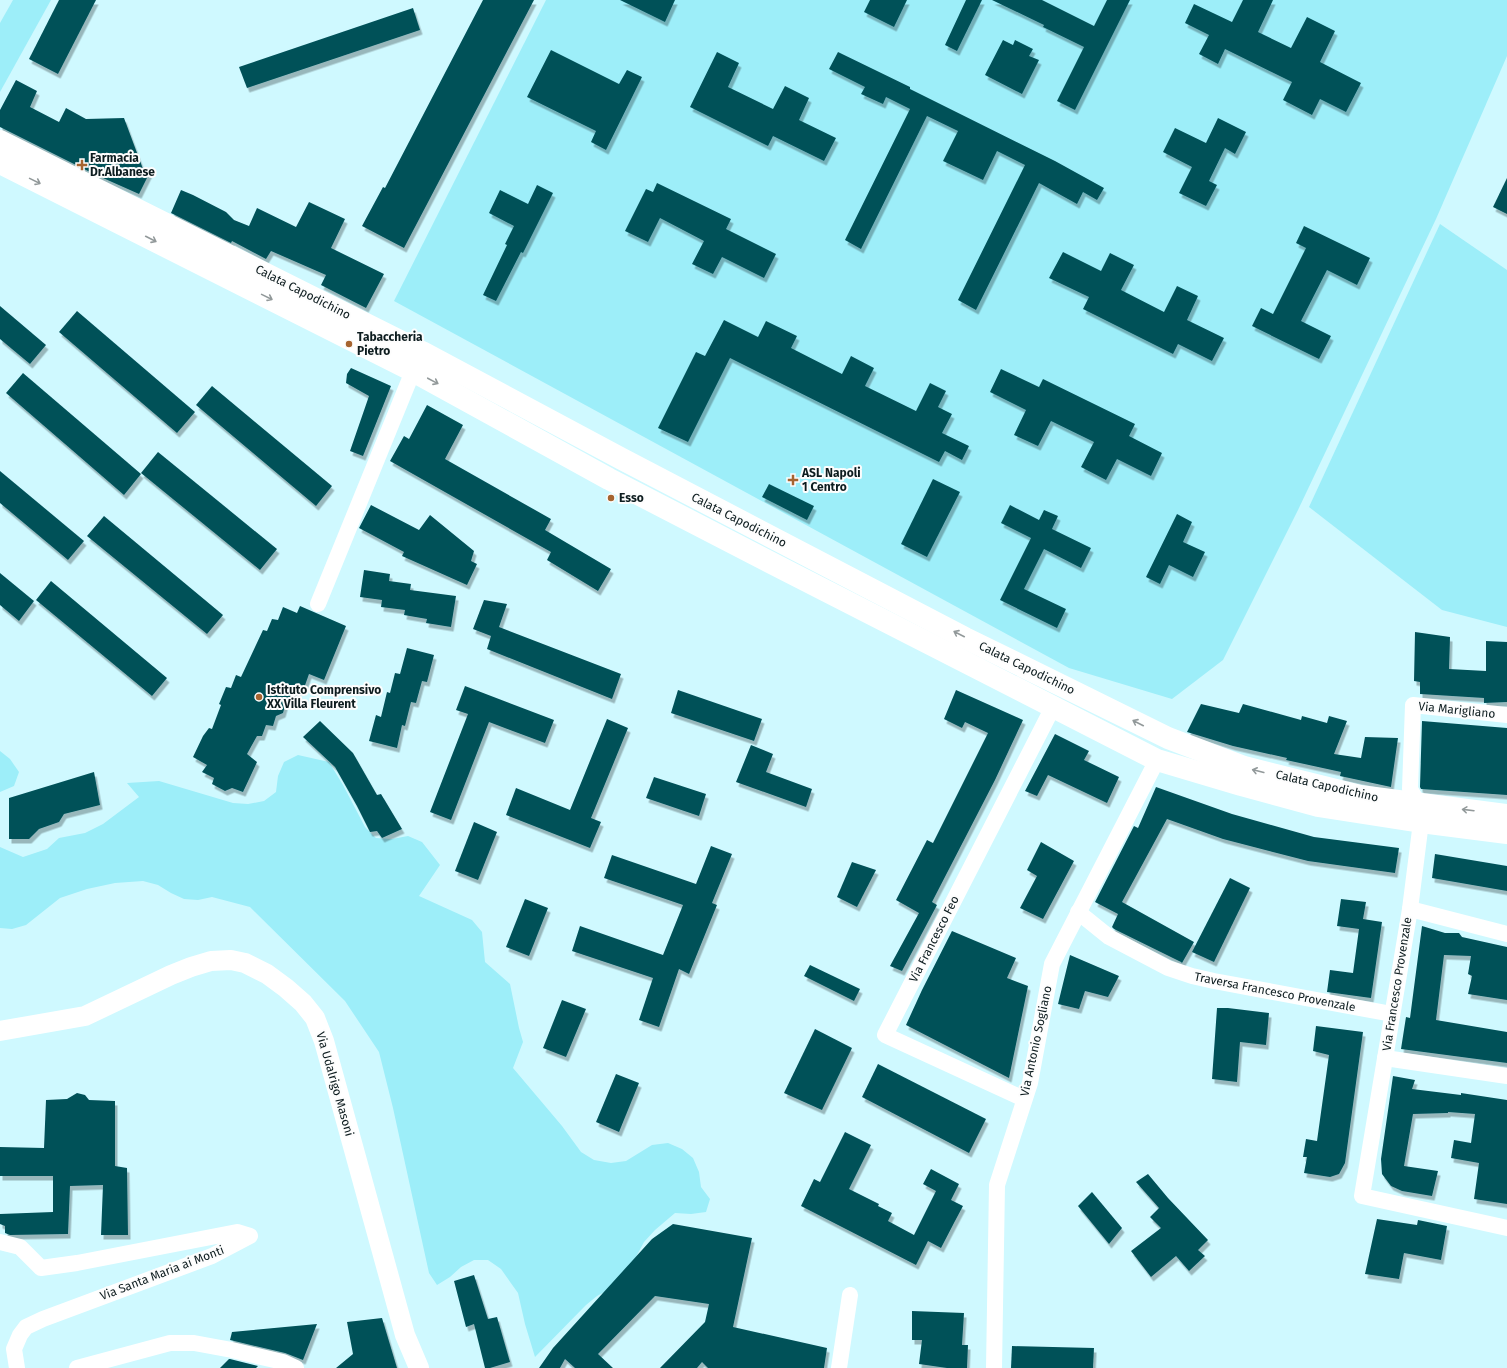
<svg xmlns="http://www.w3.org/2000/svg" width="1507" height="1368" font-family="'Fira Sans',sans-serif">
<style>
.green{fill:#9deef9}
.building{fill:#005159;filter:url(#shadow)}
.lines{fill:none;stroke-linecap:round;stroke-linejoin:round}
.minor{stroke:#fff;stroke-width:16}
.tertiary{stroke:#fff;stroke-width:20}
.secondary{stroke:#fff;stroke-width:22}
.oneway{stroke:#92999a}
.poi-dot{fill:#a66430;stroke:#fdfdfd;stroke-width:1.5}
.labels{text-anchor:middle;stroke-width:4;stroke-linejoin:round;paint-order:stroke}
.poi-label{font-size:12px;font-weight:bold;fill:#0d1c1f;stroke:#fdfdfd;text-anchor:start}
.street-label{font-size:12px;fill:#0d1c1f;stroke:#fdfdfd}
</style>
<defs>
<filter id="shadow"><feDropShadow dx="2.5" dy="4.5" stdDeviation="0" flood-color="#0004"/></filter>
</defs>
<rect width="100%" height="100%" fill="#cff9ff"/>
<g class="green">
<polygon points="13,0 51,0 0,92 0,23"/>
<polygon points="546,0 1507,0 1507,56 1436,219 1298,510 1223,660 1172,699 1069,668 394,301"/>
<polygon points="1440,224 1507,270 1507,627 1442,610 1309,507"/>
<polygon points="0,751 10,759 19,772 14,786 0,792"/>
<polygon points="298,755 329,762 343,785 365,827 376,838 392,839 408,836 422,842 440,865 419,896 472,920 482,932 485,962 510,984 519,1028 523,1042 513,1068 562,1126 581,1152 594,1160 611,1163 626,1161 652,1145 668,1143 682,1149 693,1158 699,1172 701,1187 710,1199 706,1212 691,1214 675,1213 655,1230 644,1242 630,1268 610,1289 597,1296 586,1305 535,1357 525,1324 518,1293 501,1269 488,1260 474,1260 461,1267 450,1277 437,1285 429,1273 393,1108 379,1052 345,1001 250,907 212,897 198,900 184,899 171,893 158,885 143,881 115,883 87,889 60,898 26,925 12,929 0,928 0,847 23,857 47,849 59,838 85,833 103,824 139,797 127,783 159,781 233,803 248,804 264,801 276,792 278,776 284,762"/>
</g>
<g class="building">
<polygon points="59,0 96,0 58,74 29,59"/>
<polygon points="483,0 534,0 404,248 362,226 383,187 385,188"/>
<polygon points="620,0 675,0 665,22"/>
<polygon points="870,0 907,0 894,27 864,12"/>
<polygon points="966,0 982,0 957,51 945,45"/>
<polygon points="992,0 1042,0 1094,26 1107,0 1130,0 1075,110 1057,101 1084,47 1043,27 1044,25"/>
<polygon points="1243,0 1273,0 1258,32 1291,48 1307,17 1335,31 1320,62 1361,83 1346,112 1320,99 1312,115 1283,100 1292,82 1225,49 1218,64 1199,54 1209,35 1185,23 1194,4 1232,22"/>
<polygon points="413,8 420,30 247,88 239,67"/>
<polygon points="1003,40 1013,45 1015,40 1033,49 1029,56 1039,60 1022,94 985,75"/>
<polygon points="551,50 619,84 627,70 642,77 606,150 591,142 596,131 527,97"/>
<polygon points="717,52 739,63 728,87 773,109 785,86 809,98 799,120 836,138 824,161 773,136 768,146 690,107"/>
<polygon points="838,52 910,87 910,89 1055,161 1104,188 1097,200 1083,192 1077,204 1039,183 976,310 958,300 1025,165 997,151 983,180 943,161 958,131 927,116 861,249 845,240 910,109 886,97 883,104 861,94 865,87 829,69"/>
<polygon points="16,80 37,91 30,107 59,122 66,108 86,119 124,118 143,169 150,172 139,194 94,174 0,127 0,110"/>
<polygon points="1218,118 1246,132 1235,154 1225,148 1209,181 1217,185 1206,206 1179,193 1192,167 1163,152 1175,128 1206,143"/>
<polygon points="1507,178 1507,214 1493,207"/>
<polygon points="657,183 731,219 726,229 776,254 764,278 722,257 713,274 692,264 704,241 660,218 648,242 625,231 646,189 653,192"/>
<polygon points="537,185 553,193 523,253 521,252 496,301 483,295 507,245 505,244 514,226 489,213 500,190 528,204"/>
<polygon points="181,190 193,195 226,212 234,220 249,226 257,208 296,227 309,202 345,219 331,248 384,274 366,308 321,285 326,275 271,251 266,259 232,241 231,243 171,213"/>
<polygon points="1304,226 1370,258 1357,285 1327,270 1301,321 1331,336 1319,359 1252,326 1261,308 1273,314 1306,248 1296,243"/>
<polygon points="1063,252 1101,271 1110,253 1134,265 1121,290 1164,312 1177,286 1198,296 1187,320 1224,338 1212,361 1178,344 1173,354 1083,309 1089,297 1049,278"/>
<polygon points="0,306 46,345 30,364 0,339"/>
<polygon points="77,311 195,412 177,433 59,332"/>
<polygon points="724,320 758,337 766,321 797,336 791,348 842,374 851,356 874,368 865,386 916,411 930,383 946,391 938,407 952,414 942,433 969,446 962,460 945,451 939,462 730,358 688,442 658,428 696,352 705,356"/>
<polygon points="351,368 391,386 363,456 350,451 369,396 346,383 347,374"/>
<polygon points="1001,369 1039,387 1043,379 1135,424 1129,436 1162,453 1151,476 1117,459 1106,480 1081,467 1094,442 1051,421 1038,446 1014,435 1026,410 990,392"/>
<polygon points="23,373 141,474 124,495 6,393"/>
<polygon points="212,386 332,486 316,506 196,405"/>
<polygon points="427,405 463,425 445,459 551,519 545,530 611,569 598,591 547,560 551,552 390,461 404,436 409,439"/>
<polygon points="158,452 277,549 260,570 141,473"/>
<polygon points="0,471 84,541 68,560 0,503"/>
<polygon points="933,479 960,492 927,557 901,544"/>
<polygon points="769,484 814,506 807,520 762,497"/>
<polygon points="371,505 419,530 430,515 474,551 471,561 477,564 467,585 402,556 404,552 359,528"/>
<polygon points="1010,505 1039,520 1044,510 1058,516 1052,529 1091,548 1081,568 1044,549 1024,589 1066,609 1057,628 1000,600 1031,538 1001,523"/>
<polygon points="1177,514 1192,522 1183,542 1205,552 1193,577 1169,565 1160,584 1146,577"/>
<polygon points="104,516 223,615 207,634 87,536"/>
<polygon points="364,570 390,574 389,581 411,584 410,590 456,596 451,627 426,623 427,619 404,615 405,610 381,607 382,600 360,597"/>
<polygon points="0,573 34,601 19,621 0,605"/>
<polygon points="51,581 167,678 152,696 36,600"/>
<polygon points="484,600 507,604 499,627 621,674 612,699 487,649 491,636 473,629"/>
<polygon points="300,606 346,626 324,680 309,674 303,691 298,691 294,702 286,702 283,713 276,716 273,726 266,725 262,736 257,736 247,754 257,762 243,792 232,788 225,791 212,784 214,778 202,772 207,765 193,757 203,736 209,728 212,729 221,705 219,704 226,687 231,688 236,675 241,677 263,630 267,631 272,619 278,620 283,607 297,613"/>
<polygon points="1415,632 1450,637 1449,669 1486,671 1486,641 1507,642 1507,702 1484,703 1484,698 1420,694 1420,682 1414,681"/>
<polygon points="407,648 434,655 427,682 422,681 416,703 411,702 405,726 402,725 397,748 369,741 376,715 381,717 387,692 390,693 395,673 400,674"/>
<polygon points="465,686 554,720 545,743 489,722 451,820 430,812 468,714 456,710"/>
<polygon points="678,690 762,719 754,741 671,713"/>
<polygon points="956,690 1023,720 995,780 932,902 937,905 902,971 890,966 919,913 896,900 927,840 933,843 988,733 965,722 962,728 944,719"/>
<polygon points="1201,704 1239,713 1243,704 1301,720 1302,716 1327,723 1329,716 1347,721 1334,754 1361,758 1365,737 1398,738 1391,787 1340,776 1341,772 1286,760 1287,758 1233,746 1187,732"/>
<polygon points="607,719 628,728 591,818 601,822 590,848 506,815 516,788 570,810"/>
<polygon points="320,721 353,753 377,795 381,794 402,829 382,838 377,831 370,832 357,806 335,767 303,737"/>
<polygon points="1422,721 1507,728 1507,795 1421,789 1420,787"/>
<polygon points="1055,734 1089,751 1084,760 1119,777 1107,803 1048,775 1037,796 1025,791"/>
<polygon points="751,745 773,754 766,772 812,789 806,807 736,782"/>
<polygon points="94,772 100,805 64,814 59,822 39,829 29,839 9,839 9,798"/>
<polygon points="654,777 706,794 699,816 646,798"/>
<polygon points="1156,787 1232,814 1314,837 1399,848 1395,873 1308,861 1223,839 1167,819 1122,902 1194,942 1182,963 1181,962 1114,929 1112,927 1118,914 1095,902 1134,826 1138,828"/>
<polygon points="474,822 497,832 478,880 455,871"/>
<polygon points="1041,842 1074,861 1043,919 1020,908 1037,876 1027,870"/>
<polygon points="711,846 732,854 712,903 717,905 689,974 679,969 659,1027 639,1020 653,978 572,951 580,926 663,955 683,905 604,878 612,855 696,884"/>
<polygon points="1435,854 1507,866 1507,891 1432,878"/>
<polygon points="852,862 876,870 857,907 837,897"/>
<polygon points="1230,878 1250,888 1214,962 1192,952"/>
<polygon points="525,899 548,908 529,956 506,947"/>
<polygon points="1341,899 1366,902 1363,919 1382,922 1371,998 1327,992 1330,970 1353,973 1359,929 1337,926"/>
<polygon points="1422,926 1445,933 1459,933 1462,937 1507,947 1507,1000 1468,994 1472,976 1468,974 1471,956 1444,955 1436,1020 1507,1032 1507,1063 1401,1049 1406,1017 1410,1018"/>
<polygon points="952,931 1016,958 1007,978 1028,986 1009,1078 906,1025 922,990"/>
<polygon points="1070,955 1119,976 1108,997 1085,991 1079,1009 1058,1004"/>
<polygon points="810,965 860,989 854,1001 804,976"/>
<polygon points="562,1000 586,1009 566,1057 543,1048"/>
<polygon points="1217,1008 1228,1008 1269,1013 1266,1045 1240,1042 1237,1082 1212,1079"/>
<polygon points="1316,1026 1363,1032 1345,1163 1339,1174 1330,1177 1304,1173 1307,1157 1303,1157 1306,1139 1317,1141 1329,1055 1313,1051"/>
<polygon points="815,1029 852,1048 822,1110 784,1093"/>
<polygon points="878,1064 986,1119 969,1153 862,1097"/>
<polygon points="616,1074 639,1083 619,1132 596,1122"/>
<polygon points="1393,1076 1415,1080 1412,1089 1461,1095 1461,1093 1507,1100 1507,1204 1474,1199 1479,1163 1451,1158 1454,1140 1471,1143 1475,1114 1448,1112 1448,1113 1413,1114 1404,1166 1438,1171 1432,1196 1402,1191 1391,1186 1382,1174 1381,1159"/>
<polygon points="77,1093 85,1095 89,1100 115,1101 115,1166 127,1168 128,1235 101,1235 103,1185 70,1186 68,1234 10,1235 5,1233 5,1226 0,1224 0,1214 53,1212 53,1176 0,1176 0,1147 44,1148 46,1100 67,1099"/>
<polygon points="845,1132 871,1145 849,1189 879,1204 878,1206 892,1213 888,1221 914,1235 936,1191 923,1184 931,1169 959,1184 951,1200 963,1206 955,1221 941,1248 928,1241 916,1265 801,1206 814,1179 820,1182"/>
<polygon points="1148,1174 1168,1198 1208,1240 1198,1250 1205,1256 1189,1271 1176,1256 1151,1277 1131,1251 1161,1228 1150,1217 1159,1208 1136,1182"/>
<polygon points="1092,1192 1122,1228 1109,1244 1078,1206"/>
<polygon points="1377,1219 1417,1225 1418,1220 1447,1226 1441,1260 1404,1253 1399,1279 1365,1274"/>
<polygon points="673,1224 752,1238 733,1327 827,1348 824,1368 708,1368 702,1362 697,1368 660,1368 705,1322 709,1304 655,1296 598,1354 613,1368 575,1368 565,1359 560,1368 539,1368 553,1348 652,1239"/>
<polygon points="474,1275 488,1319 497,1317 510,1362 490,1368 485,1368 474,1324 466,1327 454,1281"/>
<polygon points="912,1311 964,1313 962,1345 968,1345 967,1368 947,1368 919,1364 922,1340 912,1340"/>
<polygon points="382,1318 397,1368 336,1368 353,1354 347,1322"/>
<polygon points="317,1324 303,1360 285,1353 230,1340 232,1332"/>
<polygon points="1012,1346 1094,1348 1093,1368 1011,1368"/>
<polygon points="229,1359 230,1359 258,1366 256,1368 220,1368"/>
</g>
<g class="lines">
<g class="minor">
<polyline points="318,604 413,371"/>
<polyline points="1419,804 1410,789 1413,705 1507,715"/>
<polyline points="1421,822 1410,909 1362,1196 1507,1228"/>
<polyline points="1410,909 1507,934"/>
<polyline points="1078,912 1109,937 1168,968 1192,976 1214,981 1392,1014"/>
<polyline points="1385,1058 1507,1076"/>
<polyline points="1024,1099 885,1035 1053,707"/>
<polyline points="0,1242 20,1247 41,1268 77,1263 237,1232 250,1236 212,1256 43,1319 26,1327 20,1335 14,1349 17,1368"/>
<polyline points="77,1368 170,1343 194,1343 232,1350 283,1362 296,1368"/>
<polyline points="839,1368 850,1295"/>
<polyline points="994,1368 997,1185 1030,1083 1052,964 1157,760"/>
</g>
<polyline class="tertiary" points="0,1031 85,1016 171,975 191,967 211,961 231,960 245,963 267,974 286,988 303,1003 315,1018 324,1041 405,1335 419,1368"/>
<g class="secondary">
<polyline points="0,141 422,352 622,459 965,638 1168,738 1244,767 1360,796 1507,815"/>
<polyline points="0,163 413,371 609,479 791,573 1157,760 1241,785 1318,806 1421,822 1507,833"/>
</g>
</g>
<defs><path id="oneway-shaft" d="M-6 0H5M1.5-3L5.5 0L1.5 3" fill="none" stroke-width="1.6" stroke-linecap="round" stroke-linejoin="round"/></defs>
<g class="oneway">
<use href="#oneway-shaft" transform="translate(35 181) rotate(26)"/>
<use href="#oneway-shaft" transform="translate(151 239) rotate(27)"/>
<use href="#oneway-shaft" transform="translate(267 297) rotate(26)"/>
<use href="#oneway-shaft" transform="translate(433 381) rotate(28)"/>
<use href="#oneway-shaft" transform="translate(959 634) rotate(-153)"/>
<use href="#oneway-shaft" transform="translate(1138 723) rotate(-153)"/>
<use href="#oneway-shaft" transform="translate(1258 771) rotate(-166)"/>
<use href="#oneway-shaft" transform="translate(1468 810) rotate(-173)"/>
</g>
<g class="poi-dot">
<path d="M80 159h4v4h4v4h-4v4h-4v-4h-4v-4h4z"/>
<circle cx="349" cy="344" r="4"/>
<path d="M791 474h4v4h4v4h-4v4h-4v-4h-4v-4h4z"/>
<circle cx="611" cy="498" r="4"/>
<circle cx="259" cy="697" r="4"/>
</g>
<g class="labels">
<g class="poi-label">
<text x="90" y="162">Farmacia<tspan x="90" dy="14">Dr.Albanese</tspan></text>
<text x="357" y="341">Tabaccheria<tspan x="357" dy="14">Pietro</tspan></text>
<text x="802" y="477">ASL Napoli<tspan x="802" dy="14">1 Centro</tspan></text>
<text x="619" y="502">Esso</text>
<text x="267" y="694">Istituto Comprensivo<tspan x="267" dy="14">XX Villa Fleurent</tspan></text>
</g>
<g class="street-label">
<text transform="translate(303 292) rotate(27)" y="4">Calata Capodichino</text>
<text transform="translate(739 520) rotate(27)" y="4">Calata Capodichino</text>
<text transform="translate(1027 668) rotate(26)" y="4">Calata Capodichino</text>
<text transform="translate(1457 710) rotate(6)" y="4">Via Marigliano</text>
<text transform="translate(1327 786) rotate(13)" y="4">Calata Capodichino</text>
<text transform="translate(934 939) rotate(-63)" y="4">Via Francesco Feo</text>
<text transform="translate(1397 984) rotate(-81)" y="4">Via Francesco Provenzale</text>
<text transform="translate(1275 992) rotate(11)" y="4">Traversa Francesco Provenzale</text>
<text transform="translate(1036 1041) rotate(-78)" y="4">Via Antonio Sogliano</text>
<text transform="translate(335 1084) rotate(74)" y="4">Via Udalrigo Masoni</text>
<text transform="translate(162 1273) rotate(-21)" y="4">Via Santa Maria ai Monti</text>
</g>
</g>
</svg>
